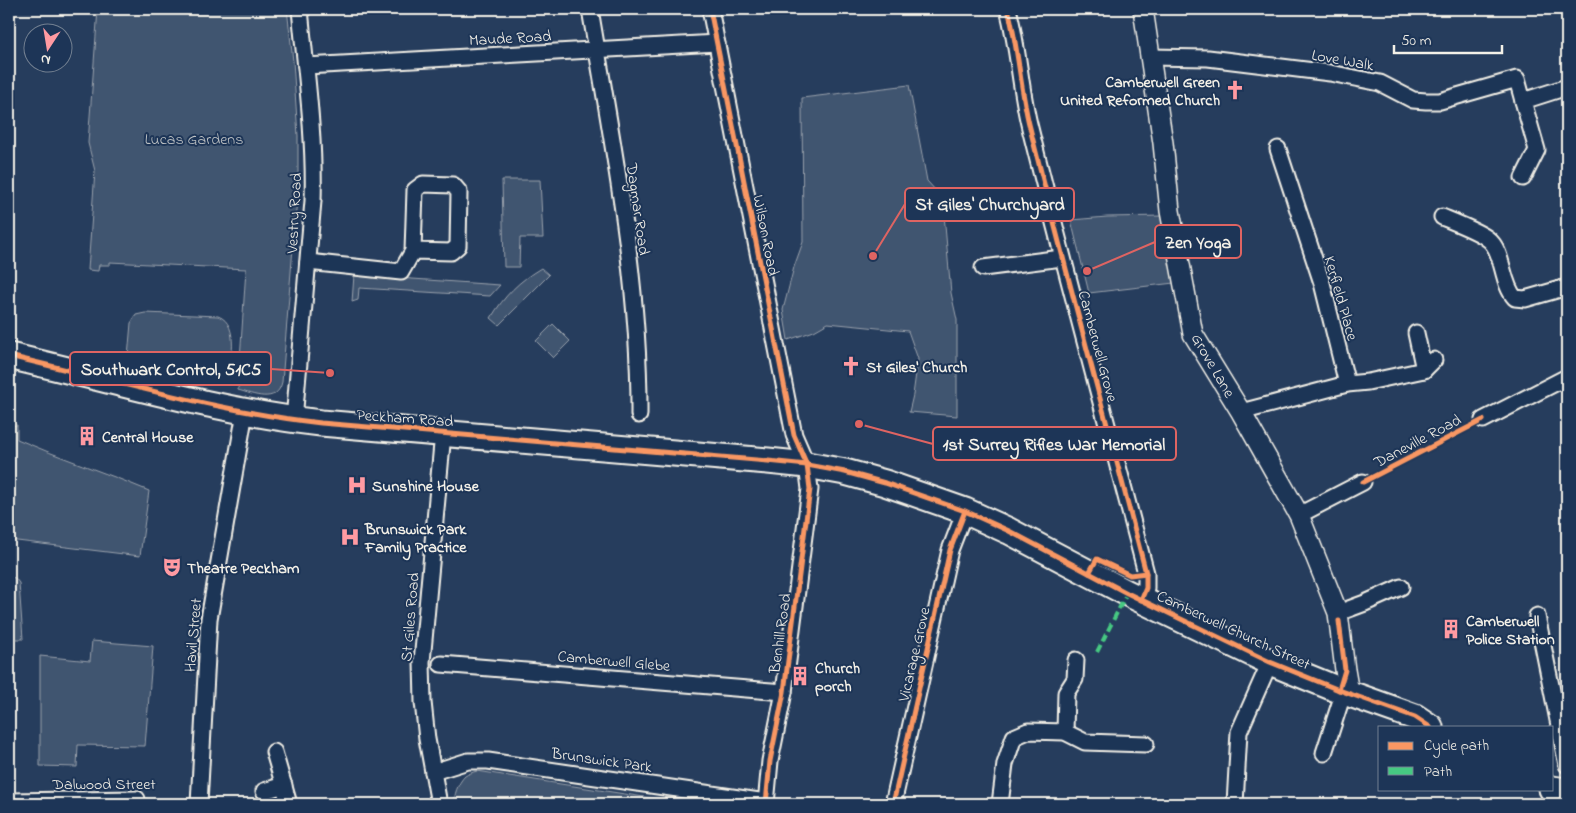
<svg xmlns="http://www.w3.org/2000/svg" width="1576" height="813" font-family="'Indie Flower',sans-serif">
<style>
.green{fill:#40546f;stroke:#9aa2ac}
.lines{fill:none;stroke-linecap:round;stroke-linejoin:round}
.minor-casing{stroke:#f4f1e8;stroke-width:19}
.tertiary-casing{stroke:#f4f1e8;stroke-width:22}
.trunk-casing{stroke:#f4f1e8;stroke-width:29}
.minor{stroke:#1d3557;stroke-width:15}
.tertiary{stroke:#1d3557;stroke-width:19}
.trunk{stroke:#1d3557;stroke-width:25}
.quiet{stroke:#46c982;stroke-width:4;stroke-dasharray:8 4;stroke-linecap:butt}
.cycleway-casing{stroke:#1d3557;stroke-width:8}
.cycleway{stroke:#f99763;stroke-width:5}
.labels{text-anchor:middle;stroke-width:4;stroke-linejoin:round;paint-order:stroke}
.street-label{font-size:16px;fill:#f4f1e8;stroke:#1d3557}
.poi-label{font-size:16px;font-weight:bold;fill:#f4f1e8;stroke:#1d3557;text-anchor:start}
.park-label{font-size:16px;fill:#bec2c4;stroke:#1d3557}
.leader{fill:none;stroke:#df6462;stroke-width:2}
.callout-dot{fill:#df6462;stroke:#1d3557;stroke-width:2}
.callout{fill:#1d3557;stroke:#df6462;stroke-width:2}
.callout-label{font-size:18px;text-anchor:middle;font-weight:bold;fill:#f4f1e8}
</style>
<rect width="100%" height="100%" fill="#263d5d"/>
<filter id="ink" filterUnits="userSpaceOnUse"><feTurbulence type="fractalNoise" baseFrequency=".02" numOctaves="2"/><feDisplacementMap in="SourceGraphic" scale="10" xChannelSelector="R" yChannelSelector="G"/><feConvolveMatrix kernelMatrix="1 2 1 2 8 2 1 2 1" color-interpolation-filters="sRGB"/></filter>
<g filter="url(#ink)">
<g class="green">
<path d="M 98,9 L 287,9 L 293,61 L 298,136 L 298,186 L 282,382 C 277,405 253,394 238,390 L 246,269 L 110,262 L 110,265 L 99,265 L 98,271 L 88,270 L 95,171 L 88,143 Z"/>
<polygon points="909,85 927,181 937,192 942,192 951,293 957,320 957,416 909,412 913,395 918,359 908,331 828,323 814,331 788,340 783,310 794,267 803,242 802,98"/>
<polygon points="502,180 540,180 543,238 520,238 519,267 504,267"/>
<polygon points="1163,216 1174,283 1089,293 1071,220 1107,217"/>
<path d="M 541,268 L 549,275 L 499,325 L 491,318 C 504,296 519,281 541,268 Z"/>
<polygon points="354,275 500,285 490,296 359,288 358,300 352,302"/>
<path d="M 145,313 L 218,316 C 241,324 230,365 228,384 L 128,357 L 131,323 L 136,315 Z"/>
<polygon points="553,324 570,341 553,358 536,341"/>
<path d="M 17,425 L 17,439 C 60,458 105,472 149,491 L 140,556 L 9,540 L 9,426 Z"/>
<polygon points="9,577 15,578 19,583 23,639 9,639"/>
<polygon points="92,641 153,646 145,746 78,745 77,767 40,766 40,656 90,661"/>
<path d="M 477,771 L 689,804 L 455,804 C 453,796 458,783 465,776 C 468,774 473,772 477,771 Z"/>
</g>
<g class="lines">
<defs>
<g id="minor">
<path d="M 590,9 C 612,141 640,281 639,415"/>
<polyline points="710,9 794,435 807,465 810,489 784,692 770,761 766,804"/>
<path d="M 1008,9 C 1018,46 1020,86 1029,124 C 1066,274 1107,423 1146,573 L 1146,588 L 1141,600"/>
<polyline points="1149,57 1208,58 1330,73 1380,83 1413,100 1426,101 1440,101 1517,79 1523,101 1567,87"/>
<polyline points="306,66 717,43"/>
<polyline points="1278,149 1322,283 1347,384"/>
<polyline points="1523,178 1537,150 1523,101"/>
<path d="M 1442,217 C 1454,222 1480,232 1488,239 C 1504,251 1501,283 1515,298 L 1525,299 L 1567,287"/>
<polyline points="308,262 401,272 413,251 415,190 423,184 453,185 459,192 458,246 451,252 413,251"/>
<polyline points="983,268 1062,258"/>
<polyline points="1416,333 1424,370"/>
<polyline points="1241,412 1347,384 1368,382 1424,370 1434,360"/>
<path d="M 294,420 L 313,201 C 315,137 306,73 300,9"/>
<polyline points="1483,420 1567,377"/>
<polyline points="1299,515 1363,482"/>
<polyline points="1338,613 1365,603 1401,587"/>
<polyline points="1537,616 1567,765"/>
<polyline points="441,664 784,692"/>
<polyline points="1065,732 1066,693 1075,679 1076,660"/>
<polyline points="274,752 289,804"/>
<polyline points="1324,753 1344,691"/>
<polyline points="433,772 468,761 488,761 766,802"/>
<polyline points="264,791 284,785"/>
<polyline points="9,801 137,799"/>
<polyline points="199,804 209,619 245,412"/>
<polyline points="439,804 427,739 423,702 422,662 443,433"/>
<polyline points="893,804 950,550 965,511"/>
<polyline points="1000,804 1005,764 1014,737 1028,731 1065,732 1085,742 1146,744"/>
<polyline points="1235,804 1239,732 1270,662"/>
</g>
<polyline id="tertiary" points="1143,9 1163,143 1170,211 1193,334 1241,412 1299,515 1338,613 1345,670 1349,693"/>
<g id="trunk">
<path d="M 9,356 C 113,380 215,411 321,423 L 768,461 L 807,465 L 845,472 L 885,483 L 965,511 L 1009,531 L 1127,593 L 1270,662 L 1339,690 L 1415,717 L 1430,727"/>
<polyline points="1552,789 1567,791"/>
</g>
</defs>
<use href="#minor" class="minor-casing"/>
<use href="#tertiary" class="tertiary-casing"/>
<use href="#trunk" class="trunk-casing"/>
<use href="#minor" class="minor"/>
<use href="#tertiary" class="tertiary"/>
<use href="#trunk" class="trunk"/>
<polyline class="quiet" points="1097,652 1127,593"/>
<defs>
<g id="cycleway">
<polyline points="710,9 794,435 807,465 810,489 784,692 770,761 766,804"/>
<path d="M 1008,9 C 1018,46 1020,86 1029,124 C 1066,274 1107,423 1146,573 L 1146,588 L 1141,600"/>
<path d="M 9,356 C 113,380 215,411 321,423 L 768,461 L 807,465 L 845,472 L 885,483 L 965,511 L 1009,531 L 1127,593 L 1270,662 L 1339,690 L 1415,717 L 1430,727"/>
<polyline points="1363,482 1483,420"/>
<polyline points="1089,573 1097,559 1130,575 1146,573"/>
<polyline points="1339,690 1345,670 1339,621"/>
<polyline points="893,804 950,550 965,511"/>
</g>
</defs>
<use href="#cycleway" class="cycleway-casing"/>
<use href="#cycleway" class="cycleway"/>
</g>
</g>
<defs>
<symbol id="church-bare" viewBox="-9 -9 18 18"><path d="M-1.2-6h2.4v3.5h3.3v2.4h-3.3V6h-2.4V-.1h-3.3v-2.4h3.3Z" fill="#ff9aa2" stroke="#1d3557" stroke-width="2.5" paint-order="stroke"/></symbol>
<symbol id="building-bare" viewBox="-9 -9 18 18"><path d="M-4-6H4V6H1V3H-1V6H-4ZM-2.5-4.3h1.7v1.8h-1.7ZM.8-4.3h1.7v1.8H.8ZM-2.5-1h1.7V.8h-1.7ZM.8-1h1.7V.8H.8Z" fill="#ff9aa2" stroke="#1d3557" stroke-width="2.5" paint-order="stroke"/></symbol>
<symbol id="hospital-bare" viewBox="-9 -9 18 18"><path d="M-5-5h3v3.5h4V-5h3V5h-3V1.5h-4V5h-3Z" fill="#ff9aa2" stroke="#1d3557" stroke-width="2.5" paint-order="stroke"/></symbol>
<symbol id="theatre-bare" viewBox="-9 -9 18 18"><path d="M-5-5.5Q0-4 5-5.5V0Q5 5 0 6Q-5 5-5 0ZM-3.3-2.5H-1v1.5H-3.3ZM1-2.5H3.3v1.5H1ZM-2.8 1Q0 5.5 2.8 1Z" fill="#ff9aa2" stroke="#1d3557" stroke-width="2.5" paint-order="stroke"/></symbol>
</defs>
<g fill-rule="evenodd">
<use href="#church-bare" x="1221" y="76" width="28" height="28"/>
<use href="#church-bare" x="837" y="352" width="28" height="28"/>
<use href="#building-bare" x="73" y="422" width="28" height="28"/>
<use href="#hospital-bare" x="343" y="471" width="28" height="28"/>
<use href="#hospital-bare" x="336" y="523" width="28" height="28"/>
<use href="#theatre-bare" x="158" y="553" width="28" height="28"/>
<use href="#building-bare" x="1437" y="615" width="28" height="28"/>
<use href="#building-bare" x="786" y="662" width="28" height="28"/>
</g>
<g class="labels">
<g class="street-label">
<text transform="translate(510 37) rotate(-3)" y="6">Maude Road</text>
<text transform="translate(1343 59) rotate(10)" y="6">Love Walk</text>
<text transform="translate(639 209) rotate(82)" y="6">Dagmar Road</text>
<text transform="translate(293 213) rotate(-87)" y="6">Vestry Road</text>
<text transform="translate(767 235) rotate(79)" y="6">Wilson Road</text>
<text transform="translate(1342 298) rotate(74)" y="6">Kerfield Place</text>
<text transform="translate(1099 346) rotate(75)" y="6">Camberwell Grove</text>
<text transform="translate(1214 365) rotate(60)" y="6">Grove Lane</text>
<text transform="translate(405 417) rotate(4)" y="6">Peckham Road</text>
<text transform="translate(1417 440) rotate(-28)" y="6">Daneville Road</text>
<text transform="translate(409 617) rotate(-85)" y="6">St Giles Road</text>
<text transform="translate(1234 629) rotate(25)" y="6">Camberwell Church Street</text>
<text transform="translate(779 633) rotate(-82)" y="6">Benhill Road</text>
<text transform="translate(192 635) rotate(-85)" y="6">Havil Street</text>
<text transform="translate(913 654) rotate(-77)" y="6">Vicarage Grove</text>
<text transform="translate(614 660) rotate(5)" y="6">Camberwell Glebe</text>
<text transform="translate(602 759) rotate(8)" y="6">Brunswick Park</text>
<text x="104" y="789">Dalwood Street</text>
</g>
<g class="poi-label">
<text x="1220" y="87" text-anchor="end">Camberwell Green<tspan x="1220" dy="18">United Reformed Church</tspan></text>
<text x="866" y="372">St Giles' Church</text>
<text x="102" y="442">Central House</text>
<text x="372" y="491">Sunshine House</text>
<text x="365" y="534">Brunswick Park<tspan x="365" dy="18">Family Practice</tspan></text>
<text x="187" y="573">Theatre Peckham</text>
<text x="1466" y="626">Camberwell<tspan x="1466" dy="18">Police Station</tspan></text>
<text x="815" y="673">Church<tspan x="815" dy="18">porch</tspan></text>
</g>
<g class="park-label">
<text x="194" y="144">Lucas Gardens</text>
</g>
</g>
<path class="leader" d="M873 256L905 204M1087 271L1155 242M330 373L271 369M859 424L933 444"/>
<g class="callout-dot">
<circle cx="873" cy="256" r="5"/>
<circle cx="1087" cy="271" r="5"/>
<circle cx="330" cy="373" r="5"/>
<circle cx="859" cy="424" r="5"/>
</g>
<g class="callout">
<rect x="905" y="188" width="169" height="33" rx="5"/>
<rect x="1155" y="225" width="86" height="33" rx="5"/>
<rect x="70" y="352" width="201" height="33" rx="5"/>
<rect x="933" y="427" width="243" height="33" rx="5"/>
</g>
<g class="callout-label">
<text x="990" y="210">St Giles' Churchyard</text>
<text x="1198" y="248">Zen Yoga</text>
<text x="171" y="375">Southwark Control, 51C5</text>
<text x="1054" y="450">1st Surrey Rifles War Memorial</text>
</g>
<rect width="1576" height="813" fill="none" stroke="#1d3557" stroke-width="30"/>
<rect x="15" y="15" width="1546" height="783" fill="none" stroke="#f4f1e8" stroke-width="2" filter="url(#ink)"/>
<rect x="1378" y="726" width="175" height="65" fill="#1d3557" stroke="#738091"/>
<rect x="1388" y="742" width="25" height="8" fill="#f99763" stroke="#738091"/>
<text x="1424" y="750" font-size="15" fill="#f4f1e8">Cycle path</text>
<rect x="1388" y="767" width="25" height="8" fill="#46c982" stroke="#738091"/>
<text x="1424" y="776" font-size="15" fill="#f4f1e8">Path</text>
<g transform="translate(48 48) rotate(192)"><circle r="24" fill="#1d3557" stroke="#738091"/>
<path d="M0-4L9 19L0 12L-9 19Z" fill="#ff9aa2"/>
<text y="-8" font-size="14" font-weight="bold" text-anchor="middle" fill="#f4f1e8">N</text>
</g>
<path d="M1394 45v8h108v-8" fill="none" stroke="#f4f1e8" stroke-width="2.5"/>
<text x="1401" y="45" font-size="15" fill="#f4f1e8" stroke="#1d3557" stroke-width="4" paint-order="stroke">50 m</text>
</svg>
